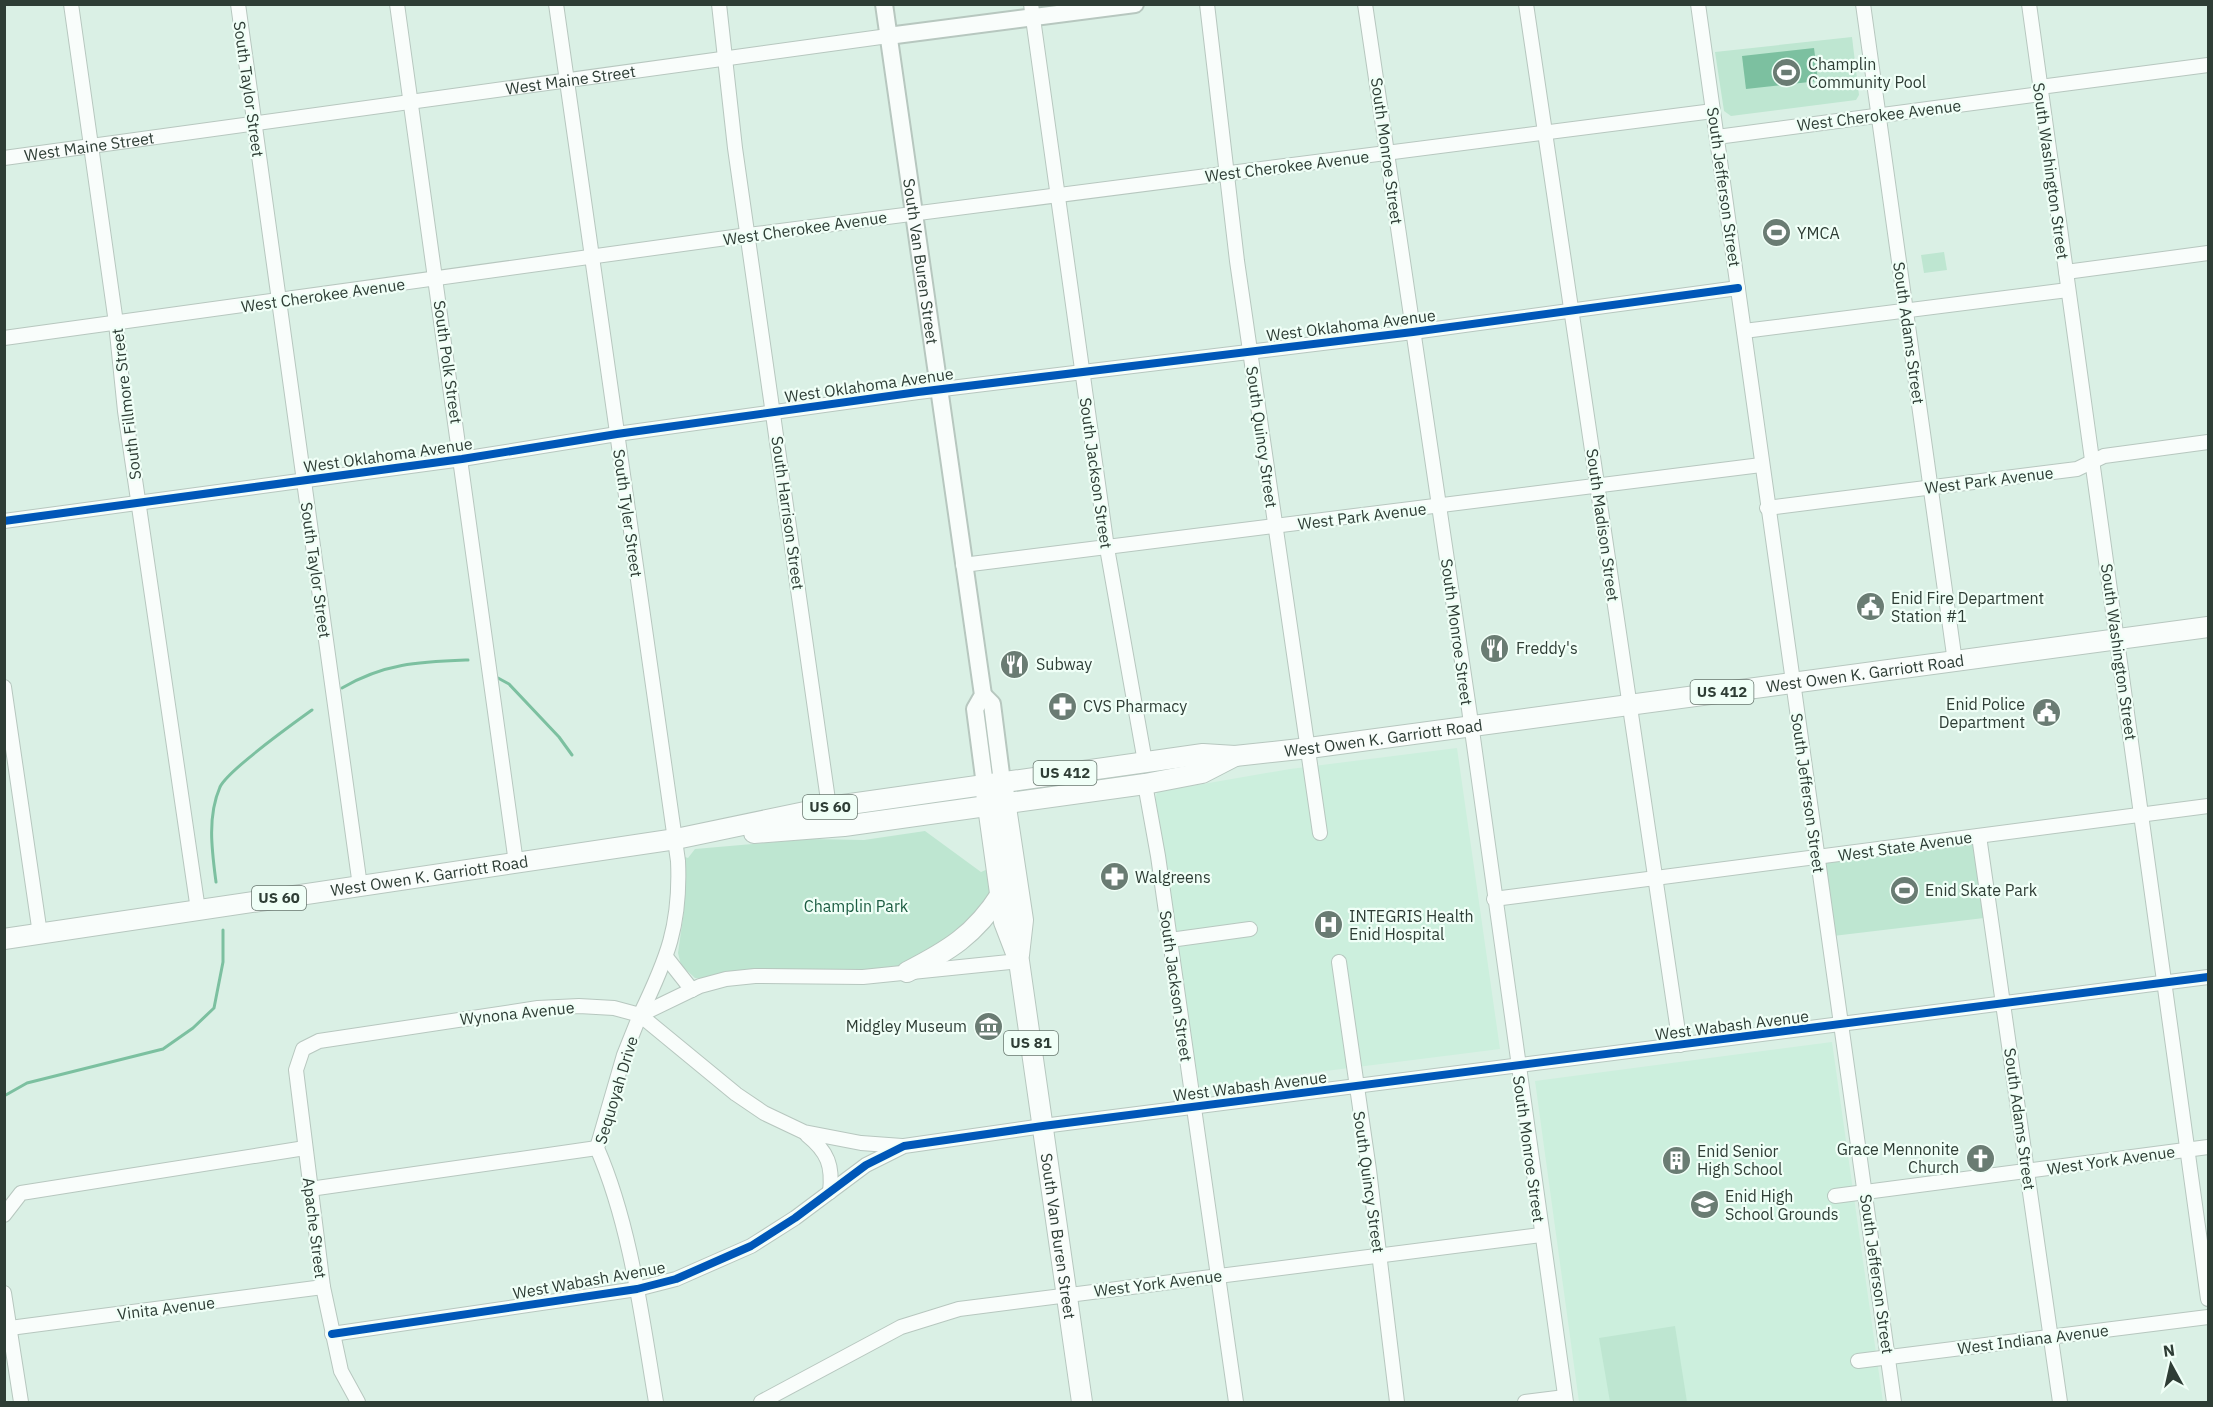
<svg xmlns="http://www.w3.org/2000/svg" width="2213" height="1407" font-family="'IBM Plex Sans',sans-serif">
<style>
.built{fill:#ccefdd}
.green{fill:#bee6d1}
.water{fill:#7cc0a0}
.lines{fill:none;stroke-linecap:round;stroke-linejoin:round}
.stream{stroke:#7cc0a0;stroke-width:3}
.minor-casing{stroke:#b7c7bf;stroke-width:16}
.major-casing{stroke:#b7c7bf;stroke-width:20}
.highway-casing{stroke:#b7c7bf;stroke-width:22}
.minor{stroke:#f9fdfb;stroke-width:14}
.major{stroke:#f9fdfb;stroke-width:16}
.highway{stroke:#f9fdfb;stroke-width:20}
.cycleway-casing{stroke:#f0fff7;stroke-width:11}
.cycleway{stroke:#0057b8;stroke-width:8}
.labels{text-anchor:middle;stroke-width:4.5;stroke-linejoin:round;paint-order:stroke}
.shield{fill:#f0fff7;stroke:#68776f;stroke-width:1.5}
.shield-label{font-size:15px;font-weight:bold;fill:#2e3d35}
.poi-label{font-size:16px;fill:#2e3d35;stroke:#f0fff7;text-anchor:start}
.street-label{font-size:16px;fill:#2e3d35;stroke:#f0fff7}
.park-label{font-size:16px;fill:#1b5c41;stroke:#f0fff7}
</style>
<rect width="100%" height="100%" fill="#daf0e5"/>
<g class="built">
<polygon points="1457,748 1500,1049 1199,1087 1155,800 1157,792 1290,769"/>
<polygon points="1832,1042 1883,1402 1579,1402 1535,1081"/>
</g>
<g class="green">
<polygon points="1852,37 1859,95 1856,100 1731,116 1724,111 1715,52"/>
<polygon points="1944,252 1947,270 1924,273 1921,255"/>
<polygon points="925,831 981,872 988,869 992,899 980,916 920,959 895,967 861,972 705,978 695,978 681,965 678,953 684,911 684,864 685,857 688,858 695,849 810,839 864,840"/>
<polygon points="1973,843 1984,918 1833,936 1824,863"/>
<polygon points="1675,1326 1687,1402 1610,1402 1599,1338"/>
</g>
<polygon class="water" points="1814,48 1818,81 1746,89 1742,56"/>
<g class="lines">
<g class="stream">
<polyline points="498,678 509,684 559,737 572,755"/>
<path d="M 342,688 C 385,663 419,662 468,660"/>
<path d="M 216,882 C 212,851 207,817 220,787 C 228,770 294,723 312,710"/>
<polyline points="4,1096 27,1083 163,1049 193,1028 214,1008 223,962 223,930"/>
</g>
<defs>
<g id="minor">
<polyline points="71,4 116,323 125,411 198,910"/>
<polyline points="238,4 360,886"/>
<polyline points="397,4 516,863"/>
<path d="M 556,4 L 678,861 C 681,925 667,959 640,1015"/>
<polyline points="719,4 735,148 829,807"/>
<polyline points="1031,4 1107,548 1145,762"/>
<polyline points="1207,4 1237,261 1320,833"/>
<polyline points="1365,4 1469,709 1566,1402"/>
<polyline points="1526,4 1680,1045"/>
<polyline points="1698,4 1894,1402"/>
<polyline points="1863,4 1955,662"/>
<polyline points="2029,4 2208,1299"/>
<polyline points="2040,87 2208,65"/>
<polyline points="1717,137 2041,94"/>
<path id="s1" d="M 4,158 L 888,36"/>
<polyline points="2066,272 2208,253"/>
<polyline points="1744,331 2068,290"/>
<polyline points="4,338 748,235 1713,111"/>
<polyline points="1767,508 2077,469 2104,456 2208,442"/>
<polyline points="4,521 462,459 617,434 918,392 1413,332 1738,288"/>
<polyline points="963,565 1761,465"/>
<polyline points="4,687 40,934"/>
<polyline points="1145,784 1158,856 1236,1402"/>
<polyline points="1979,836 2060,1402"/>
<polyline points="1494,899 2208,806"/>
<polyline points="1170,940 1250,929"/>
<polyline points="666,957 692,990"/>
<polyline points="1339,962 1369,1170 1397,1402"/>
<path d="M 807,1135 C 828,1152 833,1166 830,1192"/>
<polyline points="310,1189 597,1148"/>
<polyline points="1835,1196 2208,1147"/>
<polyline points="4,1215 21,1193 305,1148"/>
<polyline points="4,1293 21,1402"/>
<polyline points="10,1328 323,1287"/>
<polyline points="332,1334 637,1289 676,1279 751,1246 795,1218 866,1165 904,1146 1043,1126 2208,977"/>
<polyline points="1858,1361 2208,1317"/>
<polyline points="358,1402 341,1371 323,1287 296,1070 303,1049 319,1041 538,1008 579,1006 614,1008 640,1015 736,1094 764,1113 804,1132 861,1143 902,1146"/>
<path d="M 656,1402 C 642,1319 631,1226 597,1148 L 624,1055 L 640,1015 L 700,986 L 726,979 L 755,976 L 863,977 L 1019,961"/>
<polyline points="761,1402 901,1327 959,1309 1541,1235"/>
<polyline points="1525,1402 1565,1397"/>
</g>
<g id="major">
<path id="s2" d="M 884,4 L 983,695 L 975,709 L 985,785"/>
<polyline points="888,36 1135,4"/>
<polyline points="983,695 992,704 1002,782"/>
</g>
<g id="highway">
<path id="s3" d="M 985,785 L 1004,922 L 1019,961 L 1082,1402"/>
<polyline points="1004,794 1023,920 1019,955"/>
<polyline points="754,833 844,826 1145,784 1202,773 1235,756"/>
<path id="s4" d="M 4,939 L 676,839 L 829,807 L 1203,754 L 1235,756 L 1309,748 L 2208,627"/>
<path d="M 907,972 C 948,951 975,935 1001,894"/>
</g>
</defs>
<use href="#minor" class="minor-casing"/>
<use href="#major" class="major-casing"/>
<use href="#highway" class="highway-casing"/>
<use href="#minor" class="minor"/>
<use href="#major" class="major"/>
<use href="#highway" class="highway"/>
<defs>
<g id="cycleway">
<polyline points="4,521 462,459 617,434 918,392 1413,332 1738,288"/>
<polyline points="332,1334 637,1289 676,1279 751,1246 795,1218 866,1165 904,1146 1043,1126 2208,977"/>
</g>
</defs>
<use href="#cycleway" class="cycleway-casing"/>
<use href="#cycleway" class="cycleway"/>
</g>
<defs>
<symbol id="stadium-disc" viewBox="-11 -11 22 22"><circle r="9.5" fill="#6a7c73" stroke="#f0fff7"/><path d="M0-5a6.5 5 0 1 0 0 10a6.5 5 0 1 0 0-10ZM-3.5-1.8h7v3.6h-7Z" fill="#fff"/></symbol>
<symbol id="civic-disc" viewBox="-11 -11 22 22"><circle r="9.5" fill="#6a7c73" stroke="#f0fff7"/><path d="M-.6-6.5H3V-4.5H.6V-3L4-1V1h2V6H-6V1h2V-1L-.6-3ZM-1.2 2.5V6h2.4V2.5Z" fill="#fff"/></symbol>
<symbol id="restaurant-disc" viewBox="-11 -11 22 22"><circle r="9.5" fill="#6a7c73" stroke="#f0fff7"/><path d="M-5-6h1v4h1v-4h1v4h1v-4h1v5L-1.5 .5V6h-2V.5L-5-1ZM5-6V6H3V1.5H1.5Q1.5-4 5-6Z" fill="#fff"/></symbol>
<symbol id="pharmacy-disc" viewBox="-11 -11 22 22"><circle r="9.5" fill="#6a7c73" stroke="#f0fff7"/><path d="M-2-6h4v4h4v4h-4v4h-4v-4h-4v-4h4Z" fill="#fff"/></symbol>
<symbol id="hospital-disc" viewBox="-11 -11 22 22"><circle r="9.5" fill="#6a7c73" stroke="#f0fff7"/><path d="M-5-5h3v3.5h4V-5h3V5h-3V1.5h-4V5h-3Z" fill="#fff"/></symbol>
<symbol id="museum-disc" viewBox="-11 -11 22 22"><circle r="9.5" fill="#6a7c73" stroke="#f0fff7"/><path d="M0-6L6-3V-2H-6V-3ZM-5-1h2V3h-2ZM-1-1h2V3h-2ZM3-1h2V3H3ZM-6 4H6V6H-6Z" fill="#fff"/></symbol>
<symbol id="church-disc" viewBox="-11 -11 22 22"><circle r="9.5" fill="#6a7c73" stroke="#f0fff7"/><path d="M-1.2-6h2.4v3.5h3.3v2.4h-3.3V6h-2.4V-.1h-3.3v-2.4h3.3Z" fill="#fff"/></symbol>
<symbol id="building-disc" viewBox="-11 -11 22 22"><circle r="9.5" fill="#6a7c73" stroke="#f0fff7"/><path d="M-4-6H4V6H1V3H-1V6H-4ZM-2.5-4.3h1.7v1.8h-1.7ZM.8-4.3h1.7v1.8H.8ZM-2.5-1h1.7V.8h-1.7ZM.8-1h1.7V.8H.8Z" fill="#fff"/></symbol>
<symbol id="school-disc" viewBox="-11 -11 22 22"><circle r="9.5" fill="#6a7c73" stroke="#f0fff7"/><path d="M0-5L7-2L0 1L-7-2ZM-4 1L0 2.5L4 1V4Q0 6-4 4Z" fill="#fff"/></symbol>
</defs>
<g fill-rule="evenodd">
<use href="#stadium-disc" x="1770" y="56" width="33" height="33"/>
<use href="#stadium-disc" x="1760" y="216" width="33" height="33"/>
<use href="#civic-disc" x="1854" y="590" width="33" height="33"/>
<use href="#restaurant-disc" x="1478" y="632" width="33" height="33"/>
<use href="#restaurant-disc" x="998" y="648" width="33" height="33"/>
<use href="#pharmacy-disc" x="1046" y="690" width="33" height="33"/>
<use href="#civic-disc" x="2030" y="696" width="33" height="33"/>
<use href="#pharmacy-disc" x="1098" y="860" width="33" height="33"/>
<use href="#stadium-disc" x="1888" y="874" width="33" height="33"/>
<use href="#hospital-disc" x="1312" y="908" width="33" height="33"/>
<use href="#museum-disc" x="972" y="1010" width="33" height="33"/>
<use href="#church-disc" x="1964" y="1142" width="33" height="33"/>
<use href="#building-disc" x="1660" y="1144" width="33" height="33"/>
<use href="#school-disc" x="1688" y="1188" width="33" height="33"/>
</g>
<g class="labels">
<g class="shield">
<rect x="1690.5" y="680" width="63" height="24" rx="4.5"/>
<rect x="1033.5" y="761" width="63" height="24" rx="4.5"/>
<rect x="803" y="795" width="54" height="24" rx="4.5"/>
<rect x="252" y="886" width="54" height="24" rx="4.5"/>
<rect x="1004" y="1031" width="54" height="24" rx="4.5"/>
</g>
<g class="shield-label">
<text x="1722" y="697">US 412</text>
<text x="1065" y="778">US 412</text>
<text x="830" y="812">US 60</text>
<text x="279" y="903">US 60</text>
<text x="1031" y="1048">US 81</text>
</g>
<g class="poi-label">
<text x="1808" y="70">Champlin<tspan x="1808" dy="18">Community Pool</tspan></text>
<text x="1797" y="239">YMCA</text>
<text x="1891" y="604">Enid Fire Department<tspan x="1891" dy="18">Station #1</tspan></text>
<text x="1516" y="654">Freddy's</text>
<text x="1036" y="670">Subway</text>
<text x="2025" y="710" text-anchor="end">Enid Police<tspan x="2025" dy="18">Department</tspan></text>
<text x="1083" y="712">CVS Pharmacy</text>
<text x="1135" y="883">Walgreens</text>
<text x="1925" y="896">Enid Skate Park</text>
<text x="1349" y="922">INTEGRIS Health<tspan x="1349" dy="18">Enid Hospital</tspan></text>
<text x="967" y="1032" text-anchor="end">Midgley Museum</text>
<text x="1959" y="1155" text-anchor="end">Grace Mennonite<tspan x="1959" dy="18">Church</tspan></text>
<text x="1697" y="1157">Enid Senior<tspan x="1697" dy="18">High School</tspan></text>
<text x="1725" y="1202">Enid High<tspan x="1725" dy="18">School Grounds</tspan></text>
</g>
<g class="street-label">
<text dy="6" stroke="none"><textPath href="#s1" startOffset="572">West Maine Street</textPath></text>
<text transform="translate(249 89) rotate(82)" y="6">South Taylor Street</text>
<text transform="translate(1879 115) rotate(-7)" y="6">West Cherokee Avenue</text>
<text dy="6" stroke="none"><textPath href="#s1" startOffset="86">West Maine Street</textPath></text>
<text transform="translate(1387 151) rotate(82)" y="6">South Monroe Street</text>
<text transform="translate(1287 166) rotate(-7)" y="6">West Cherokee Avenue</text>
<text transform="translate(2051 171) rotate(82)" y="6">South Washington Street</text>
<text transform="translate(1724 187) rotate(82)" y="6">South Jefferson Street</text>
<text transform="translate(805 228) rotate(-8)" y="6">West Cherokee Avenue</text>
<text dy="6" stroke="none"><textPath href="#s2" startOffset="260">South Van Buren Street</textPath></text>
<text transform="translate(323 295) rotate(-8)" y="6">West Cherokee Avenue</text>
<text transform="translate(1351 325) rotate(-7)" y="6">West Oklahoma Avenue</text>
<text transform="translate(1909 333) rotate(82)" y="6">South Adams Street</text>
<text transform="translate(448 362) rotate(82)" y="6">South Polk Street</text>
<text transform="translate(869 385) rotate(-8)" y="6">West Oklahoma Avenue</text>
<text transform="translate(126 404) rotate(-97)" y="6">South Fillmore Street</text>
<text transform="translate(1262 437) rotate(82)" y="6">South Quincy Street</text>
<text transform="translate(388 455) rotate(-8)" y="6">West Oklahoma Avenue</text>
<text transform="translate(1096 473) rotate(82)" y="6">South Jackson Street</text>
<text transform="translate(1989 480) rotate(-7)" y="6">West Park Avenue</text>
<text transform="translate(628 513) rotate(82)" y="6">South Tyler Street</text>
<text transform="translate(788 513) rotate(82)" y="6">South Harrison Street</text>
<text transform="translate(1362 516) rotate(-7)" y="6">West Park Avenue</text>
<text transform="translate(1603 525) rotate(82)" y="6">South Madison Street</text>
<text transform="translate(316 570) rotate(82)" y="6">South Taylor Street</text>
<text transform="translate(1457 632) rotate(82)" y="6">South Monroe Street</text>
<text transform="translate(2119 652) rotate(82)" y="6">South Washington Street</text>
<text dy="6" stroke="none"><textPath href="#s4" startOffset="1881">West Owen K. Garriott Road</textPath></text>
<text dy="6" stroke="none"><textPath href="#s4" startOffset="1395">West Owen K. Garriott Road</textPath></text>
<text transform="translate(1808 793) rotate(82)" y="6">South Jefferson Street</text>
<text transform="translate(1905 846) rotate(-8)" y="6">West State Avenue</text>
<text dy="6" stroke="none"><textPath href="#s4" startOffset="430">West Owen K. Garriott Road</textPath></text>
<text transform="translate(1176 986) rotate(82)" y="6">South Jackson Street</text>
<text transform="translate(517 1013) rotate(-6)" y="6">Wynona Avenue</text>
<text transform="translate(1732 1025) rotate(-7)" y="6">West Wabash Avenue</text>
<text transform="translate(1250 1086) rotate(-7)" y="6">West Wabash Avenue</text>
<text transform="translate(616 1090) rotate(-73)" y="6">Sequoyah Drive</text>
<text transform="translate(2020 1119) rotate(82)" y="6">South Adams Street</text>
<text transform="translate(1529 1149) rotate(82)" y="6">South Monroe Street</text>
<text transform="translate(2111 1160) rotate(-8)" y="6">West York Avenue</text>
<text transform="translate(1369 1182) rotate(82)" y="6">South Quincy Street</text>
<text transform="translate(315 1228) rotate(83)" y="6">Apache Street</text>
<text dy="6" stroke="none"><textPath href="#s3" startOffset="458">South Van Buren Street</textPath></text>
<text transform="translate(1877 1274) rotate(82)" y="6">South Jefferson Street</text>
<text transform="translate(589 1280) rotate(-10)" y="6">West Wabash Avenue</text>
<text transform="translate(1158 1283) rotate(-7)" y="6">West York Avenue</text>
<text transform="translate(166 1308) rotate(-7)" y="6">Vinita Avenue</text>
<text transform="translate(2033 1339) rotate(-7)" y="6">West Indiana Avenue</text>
</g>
<g class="park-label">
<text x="856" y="912">Champlin Park</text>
</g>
</g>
<rect width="2213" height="1407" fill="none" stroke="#2e3d35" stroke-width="12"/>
<g transform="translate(2171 1365) rotate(352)" stroke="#f0fff7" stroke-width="4.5" paint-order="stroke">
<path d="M0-4.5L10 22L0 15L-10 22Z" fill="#2e3d35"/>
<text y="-9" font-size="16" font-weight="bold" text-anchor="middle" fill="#2e3d35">N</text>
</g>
</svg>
